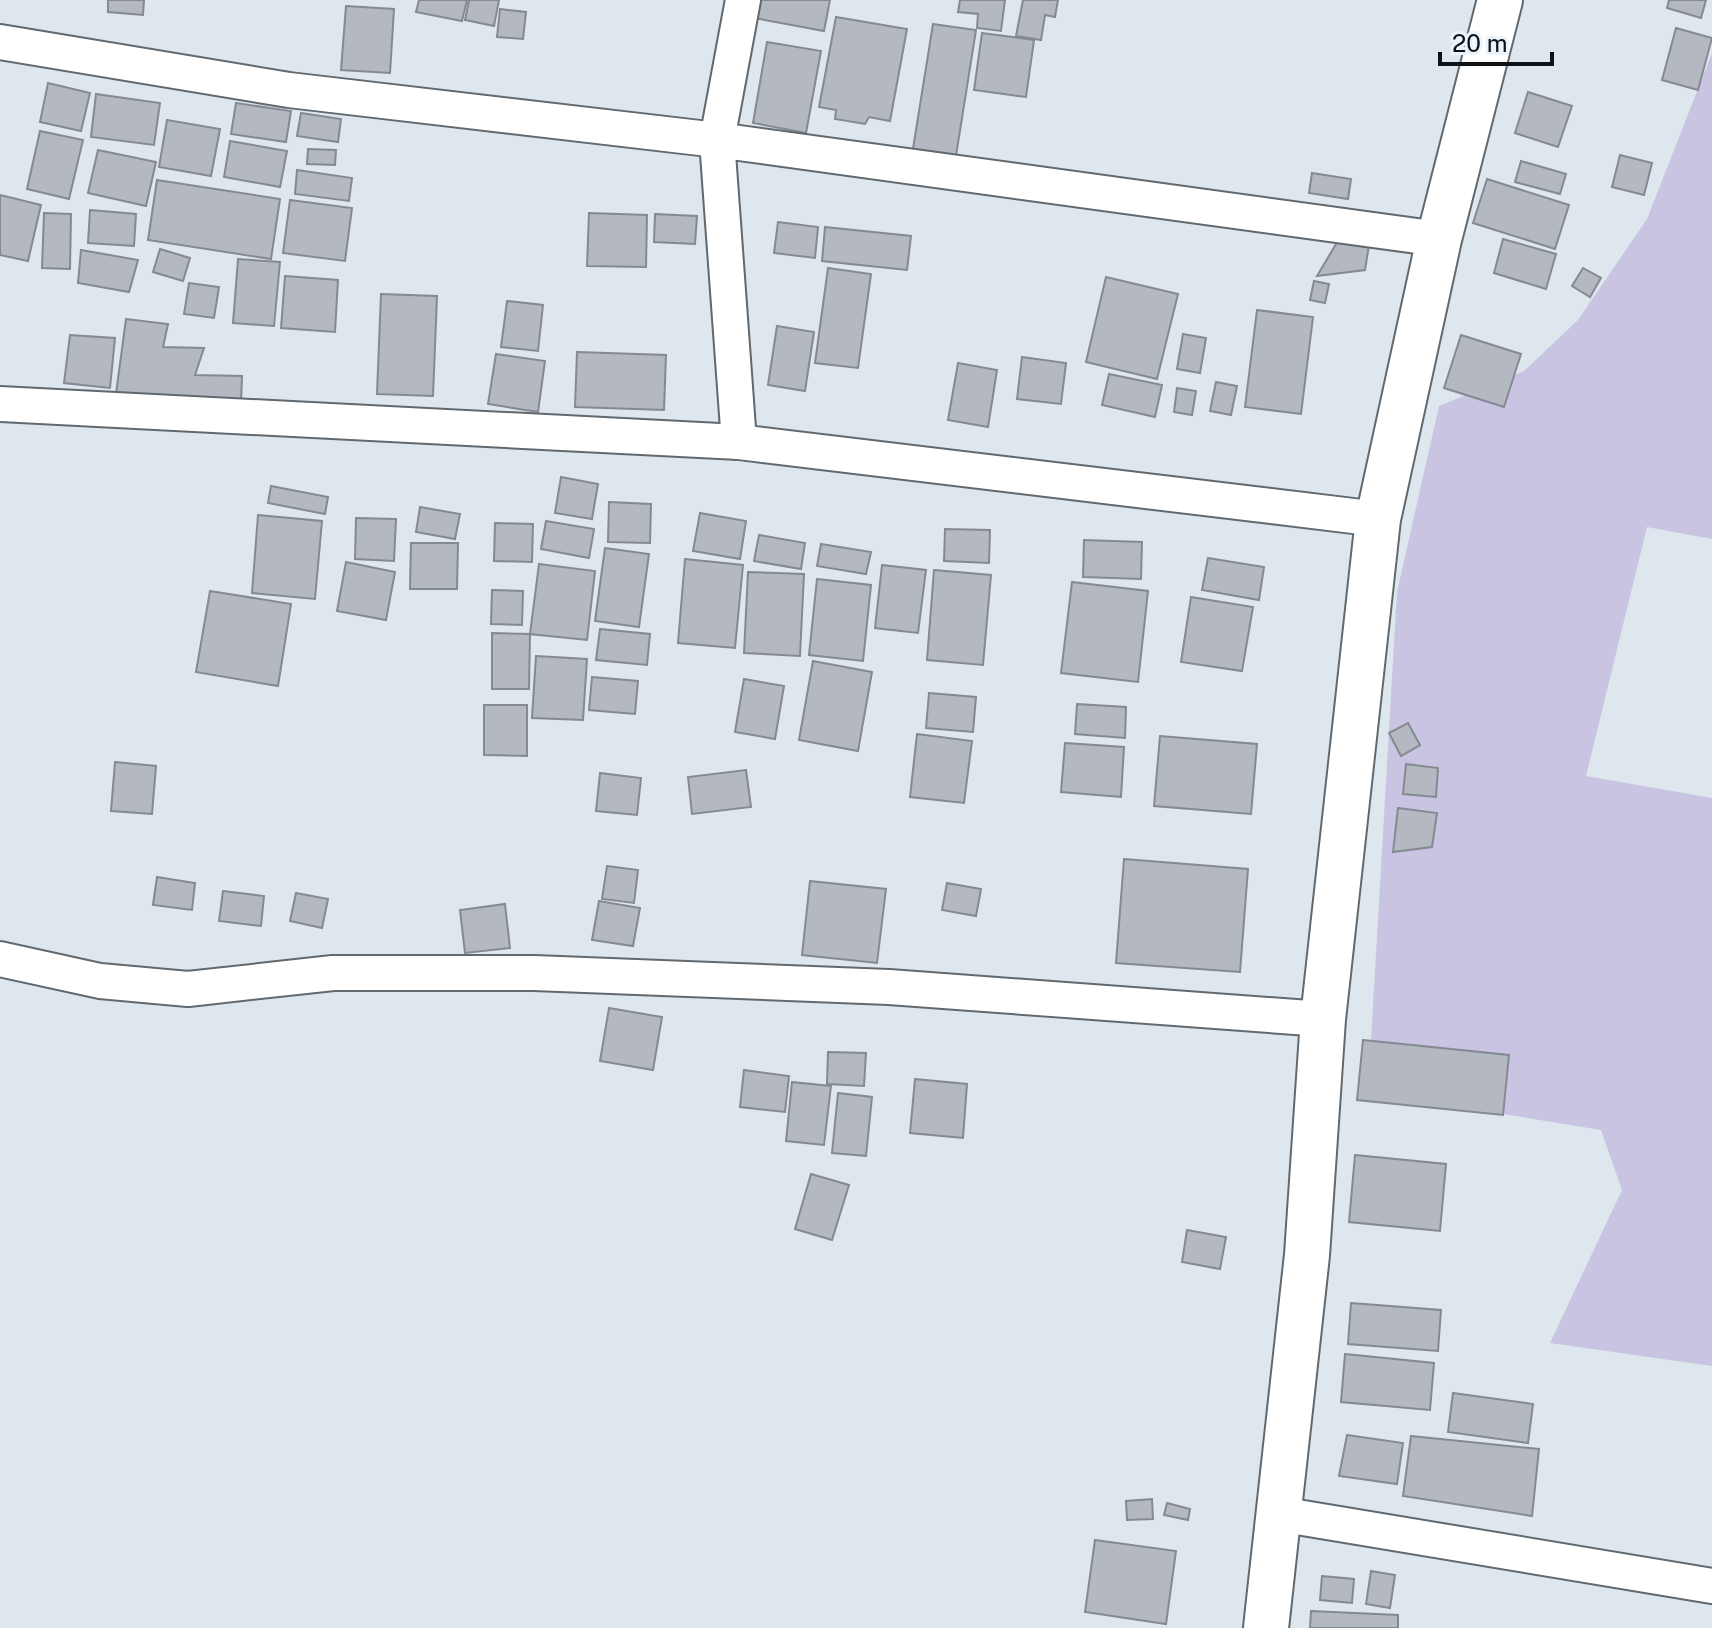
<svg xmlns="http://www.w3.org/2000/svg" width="1712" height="1628" font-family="'Public Sans',sans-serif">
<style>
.green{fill:#c8c4e1}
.building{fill:#b3b8c1;stroke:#858992;stroke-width:2}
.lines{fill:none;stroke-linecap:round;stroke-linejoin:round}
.minor-casing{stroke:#61696f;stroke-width:38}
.secondary-casing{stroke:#61696f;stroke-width:48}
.minor{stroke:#fff;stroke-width:34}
.secondary{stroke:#fff;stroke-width:44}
</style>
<rect width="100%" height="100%" fill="#dde7ed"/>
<polygon class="green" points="1712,53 1712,539 1647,527 1586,776 1712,798 1712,1366 1550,1343 1622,1190 1601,1130 1368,1092 1397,592 1439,406 1524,371 1578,320 1647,219"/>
<g class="building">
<polygon points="108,0 144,0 143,15 108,12"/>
<polygon points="419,0 467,0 462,21 416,12"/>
<polygon points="469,0 499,0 494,26 465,20"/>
<polygon points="757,0 830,0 824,31 754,18"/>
<polygon points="960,0 1005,0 1001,31 977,28 978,14 958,12"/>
<polygon points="1023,0 1058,0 1055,17 1045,15 1041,40 1016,36"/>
<polygon points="1669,0 1706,0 1701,18 1667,8"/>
<polygon points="346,6 394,9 390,73 341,70"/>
<polygon points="500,9 526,12 523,39 497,37"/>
<polygon points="836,17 907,29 890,121 869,117 865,124 835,119 836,110 819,107"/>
<polygon points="933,24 976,30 955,162 912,155"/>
<polygon points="1676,28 1712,38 1698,90 1662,80"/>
<polygon points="982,33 1034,40 1026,97 974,90"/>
<polygon points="767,42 821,51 806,133 753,123"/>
<polygon points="48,83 90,93 81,131 40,122"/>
<polygon points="1528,92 1572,106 1558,147 1515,133"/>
<polygon points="96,94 160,103 154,145 91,137"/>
<polygon points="236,103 291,111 286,142 231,134"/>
<polygon points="301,113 341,119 338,142 297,136"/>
<polygon points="167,120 220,129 211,176 159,167"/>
<polygon points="40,131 83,140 69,199 27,189"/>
<polygon points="230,141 287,151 280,187 224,177"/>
<polygon points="308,149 336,150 335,165 307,164"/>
<polygon points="98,150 156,162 146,206 88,193"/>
<polygon points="1620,155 1652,163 1644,195 1612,187"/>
<polygon points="1521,161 1566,174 1560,194 1515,182"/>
<polygon points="297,170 352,178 349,201 295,194"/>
<polygon points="1312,173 1351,179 1348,199 1309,193"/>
<polygon points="1487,179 1569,205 1555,249 1473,223"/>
<polygon points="157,180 280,199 271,259 148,240"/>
<polygon points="0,195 41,205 28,261 0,255"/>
<polygon points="290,200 352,208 345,261 283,253"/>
<polygon points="90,210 136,214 134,246 88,243"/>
<polygon points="44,213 71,214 70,269 42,268"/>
<polygon points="589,213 647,215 646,267 587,266"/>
<polygon points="655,214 697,216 695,244 654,242"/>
<polygon points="778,222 818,227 815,258 774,253"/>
<polygon points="825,227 911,236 907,270 822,261"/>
<polygon points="1342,234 1370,239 1365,270 1317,276"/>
<polygon points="1503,239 1556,254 1546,289 1494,273"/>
<polygon points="160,249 190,258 183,281 153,272"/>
<polygon points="81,250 138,260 129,292 78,283"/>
<polygon points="238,259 280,262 274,326 233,323"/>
<polygon points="828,268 871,274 858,368 815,363"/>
<polygon points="1583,268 1601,278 1590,297 1572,286"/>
<polygon points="285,276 338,280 335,332 281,328"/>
<polygon points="1106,277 1178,294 1157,379 1086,362"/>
<polygon points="1314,281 1329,284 1325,303 1310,300"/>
<polygon points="189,283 219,287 214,318 184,314"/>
<polygon points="381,294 437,296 433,396 377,394"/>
<polygon points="507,301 543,305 538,351 501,347"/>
<polygon points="1257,310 1313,317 1301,414 1245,407"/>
<polygon points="126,319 168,324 163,347 204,348 195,375 242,376 241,404 115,401"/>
<polygon points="777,326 814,332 805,391 768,385"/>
<polygon points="1183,334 1206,338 1200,373 1177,369"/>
<polygon points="70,335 115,338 110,388 64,383"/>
<polygon points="1461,335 1521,354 1504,407 1444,388"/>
<polygon points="577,352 666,355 664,410 575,407"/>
<polygon points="496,354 545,361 538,412 488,404"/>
<polygon points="1022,357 1066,363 1061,404 1017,399"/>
<polygon points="958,363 997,370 988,427 948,420"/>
<polygon points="1109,374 1162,385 1155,417 1102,405"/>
<polygon points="1216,382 1237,386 1231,415 1210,411"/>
<polygon points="1177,388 1196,391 1192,415 1174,412"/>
<polygon points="561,477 598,484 592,519 555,513"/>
<polygon points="271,486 328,497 325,514 268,503"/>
<polygon points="609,502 651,504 650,543 608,542"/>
<polygon points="420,507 460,514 455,539 416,532"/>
<polygon points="700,513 746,521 740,559 693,551"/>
<polygon points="258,515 322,521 315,599 252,593"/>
<polygon points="356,518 396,519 394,561 355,559"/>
<polygon points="546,521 594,529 589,558 541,549"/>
<polygon points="495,523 533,524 532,562 494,561"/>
<polygon points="945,529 990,530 989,563 944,561"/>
<polygon points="759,535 805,543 801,569 754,561"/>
<polygon points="1084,540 1142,542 1141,579 1083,577"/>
<polygon points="411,543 458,543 457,589 410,589"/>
<polygon points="821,544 871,552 866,574 817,566"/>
<polygon points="605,548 649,554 639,627 595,621"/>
<polygon points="1208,558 1264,567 1259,600 1202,590"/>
<polygon points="685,559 743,565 735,648 678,643"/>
<polygon points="346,562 395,572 386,620 337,611"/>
<polygon points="539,564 595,571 587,640 530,634"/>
<polygon points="882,565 926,570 918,633 875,628"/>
<polygon points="934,570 991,575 983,665 927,660"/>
<polygon points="748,572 804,574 800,656 744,653"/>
<polygon points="817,579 871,585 863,661 809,655"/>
<polygon points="1072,582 1148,591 1138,682 1061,673"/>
<polygon points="492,590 523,591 522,625 491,624"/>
<polygon points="210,591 291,604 278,686 196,672"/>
<polygon points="1191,597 1253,607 1242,671 1181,662"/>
<polygon points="600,629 650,634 647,665 596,660"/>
<polygon points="492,633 530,634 529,689 492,689"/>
<polygon points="536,656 587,659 583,720 532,718"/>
<polygon points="813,661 872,672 858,751 799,740"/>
<polygon points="592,677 638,681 635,714 589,710"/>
<polygon points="744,679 784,686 775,739 735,732"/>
<polygon points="929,693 976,697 973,732 926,728"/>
<polygon points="1077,704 1126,707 1125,738 1075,734"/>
<polygon points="484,705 527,705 527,756 484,755"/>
<polygon points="1408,723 1420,745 1401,756 1389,733"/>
<polygon points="917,734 972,741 964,803 910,797"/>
<polygon points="1160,736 1257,744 1251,814 1154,806"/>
<polygon points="1065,743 1124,747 1121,797 1061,792"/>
<polygon points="115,762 156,766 152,814 111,811"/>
<polygon points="1406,764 1438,768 1436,797 1403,794"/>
<polygon points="746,770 751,807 692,814 688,777"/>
<polygon points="600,773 641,778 637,815 596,811"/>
<polygon points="1398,808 1437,813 1432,847 1393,852"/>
<polygon points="1124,859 1248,869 1240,972 1116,963"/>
<polygon points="607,866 638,870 634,903 602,899"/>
<polygon points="157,877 195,883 192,910 153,905"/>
<polygon points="810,881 886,889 877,963 802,955"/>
<polygon points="947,883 981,889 976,916 942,910"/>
<polygon points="223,891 264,896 261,926 219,921"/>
<polygon points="296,893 328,899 322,928 290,921"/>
<polygon points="599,901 640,908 633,946 592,940"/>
<polygon points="505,904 510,948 465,953 460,910"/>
<polygon points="609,1008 662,1017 653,1070 600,1061"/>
<polygon points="1363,1040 1509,1055 1503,1115 1357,1100"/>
<polygon points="828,1052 866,1053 864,1086 827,1084"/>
<polygon points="744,1070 789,1076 785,1112 740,1107"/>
<polygon points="915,1079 967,1084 963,1138 910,1133"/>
<polygon points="792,1082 831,1086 824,1145 786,1141"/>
<polygon points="838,1093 872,1097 866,1156 832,1153"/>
<polygon points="1355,1155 1446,1164 1440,1231 1349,1222"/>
<polygon points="811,1174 849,1185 832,1240 795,1229"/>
<polygon points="1187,1230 1226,1237 1220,1269 1182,1262"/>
<polygon points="1351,1303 1441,1310 1438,1351 1348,1344"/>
<polygon points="1345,1354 1434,1363 1430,1410 1341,1402"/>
<polygon points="1453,1393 1533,1404 1528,1443 1448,1432"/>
<polygon points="1347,1435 1403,1443 1397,1484 1339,1476"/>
<polygon points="1411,1436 1539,1449 1532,1516 1403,1496"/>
<polygon points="1152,1499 1153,1519 1127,1520 1126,1501"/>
<polygon points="1167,1503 1190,1509 1188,1520 1164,1515"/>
<polygon points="1095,1540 1176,1551 1166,1624 1085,1612"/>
<polygon points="1371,1571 1395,1575 1390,1608 1366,1604"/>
<polygon points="1322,1576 1354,1579 1352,1603 1320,1600"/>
<polygon points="1311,1611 1398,1615 1398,1628 1310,1628"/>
</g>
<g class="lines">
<defs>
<g id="minor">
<polyline points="0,42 289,90 717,140 1439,239"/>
<polyline points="0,404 739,442 1378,519"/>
<polyline points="739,442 717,140 743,0"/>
<polyline points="0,959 100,981 188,989 333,973 534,973 889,987 1323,1019"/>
<polyline points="1279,1514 1712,1586"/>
</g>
<polyline id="secondary" points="1266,1628 1307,1255 1323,1019 1378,519 1439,239 1500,0"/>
</defs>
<use href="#minor" class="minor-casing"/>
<use href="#secondary" class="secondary-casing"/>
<use href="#minor" class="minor"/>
<use href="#secondary" class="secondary"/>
</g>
<path d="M1440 52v12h112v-12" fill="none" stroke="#0f1214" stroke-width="4"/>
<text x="1452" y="52" font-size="24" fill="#0f1214" stroke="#eaf4fb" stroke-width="6" paint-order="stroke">20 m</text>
</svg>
